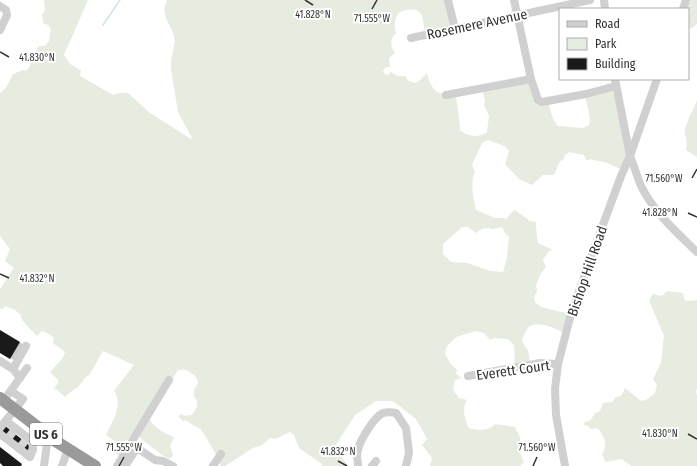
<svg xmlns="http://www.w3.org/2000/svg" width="697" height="466" font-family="'Fira Sans Condensed',sans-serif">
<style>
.green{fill:#e6ecdf;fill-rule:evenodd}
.shadow{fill:#0003}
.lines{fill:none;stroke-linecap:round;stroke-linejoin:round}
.stream{stroke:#cfe2ee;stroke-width:1.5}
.building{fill:#1a1a1a}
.minor-tunnel{stroke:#d6d6d6;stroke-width:8;stroke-dasharray:8 4;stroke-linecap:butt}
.minor{stroke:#d0d0d0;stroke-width:8}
.highway{stroke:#9a9a9a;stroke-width:12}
.ticks{fill:none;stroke:#333;stroke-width:1.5}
.labels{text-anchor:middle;stroke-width:4;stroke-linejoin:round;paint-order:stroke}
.shield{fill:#fff;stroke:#707070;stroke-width:1}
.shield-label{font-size:13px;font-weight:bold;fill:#333}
.street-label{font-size:14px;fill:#333;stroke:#fff}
.ticks-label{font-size:10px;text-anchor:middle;fill:#333;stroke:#fff;stroke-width:4;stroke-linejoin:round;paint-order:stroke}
</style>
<rect width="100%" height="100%" fill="#fff"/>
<g class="green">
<path d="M 44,0 L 88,0 L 64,55 L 70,64 L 81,70 L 80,76 L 113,95 L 118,93 L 128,93 L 150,113 L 191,139 L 192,138 L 178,112 L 171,69 L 171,61 L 175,41 L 172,30 L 167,21 L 164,9 L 167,0 L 448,0 L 454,27 L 425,33 C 424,28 423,17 421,14 C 418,7 402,9 398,14 C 394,19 394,27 396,33 C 390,38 390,46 395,53 L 389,58 L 390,67 L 386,67 L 383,71 L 384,74 L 388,75 L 391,72 L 397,76 L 405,76 L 409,81 L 416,83 L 421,79 L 427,73 C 431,89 436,96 455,95 L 458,108 L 460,130 C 468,137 478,138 487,132 L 489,116 L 484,105 L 485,101 L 482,89 L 530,79 L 537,100 L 548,102 L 553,119 L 558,126 L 583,128 L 589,125 L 590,119 L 585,95 L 615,87 L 628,147 L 623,170 L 607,163 L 590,159 L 587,161 L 584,155 L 569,152 L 565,155 L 563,160 L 560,161 L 554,175 L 543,175 L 532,185 L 519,179 L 505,164 L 509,151 L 505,146 L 488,140 L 482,143 L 472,165 L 475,171 C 470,184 473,197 476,210 L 495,218 L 503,218 L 506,219 L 514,210 L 515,210 L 530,221 L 536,222 C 536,225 537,240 538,243 L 553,250 L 549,251 L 543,260 L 546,267 L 541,273 L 536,285 L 537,291 L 534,297 L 535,302 L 541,307 L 570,314 L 565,333 C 555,329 535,318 527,329 C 525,333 523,337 522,341 L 525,347 L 528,350 L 530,364 L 515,364 L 514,345 L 508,339 L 494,338 L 490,340 L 484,333 L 476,331 L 456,337 L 447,346 L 445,354 L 450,363 L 457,370 L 456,374 L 462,378 L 455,380 L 453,390 L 459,398 L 467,400 C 462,408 464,420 469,428 C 478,430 488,432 495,424 L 515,427 C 516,430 520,435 520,439 C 520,447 519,455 524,462 L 520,466 L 430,466 L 432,458 L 422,445 L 427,439 L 416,419 L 393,401 L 376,401 L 355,415 L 334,448 L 349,466 L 322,466 L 322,464 L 299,448 L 294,435 L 290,432 L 275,439 L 270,438 L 262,445 L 253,448 L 225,466 L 221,466 C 218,458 206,435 200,429 C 196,426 190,424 186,420 L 183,421 L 179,417 L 180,414 L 185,416 L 192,415 L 197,407 L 197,401 C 186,387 208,384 191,373 C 186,369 184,369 178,370 L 148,417 C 152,426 164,434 174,437 L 170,446 L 173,455 L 170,459 L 165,457 L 141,439 L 139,435 L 133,433 L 126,441 L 129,445 L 121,457 L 111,450 L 115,441 L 106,435 C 112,422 124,404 114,391 L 134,365 L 103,351 L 90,374 L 85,378 L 78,387 L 69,393 L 65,397 L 56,389 L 53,390 L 58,383 L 58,380 L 50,372 L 63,358 L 65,352 L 53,343 L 54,338 L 49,334 L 42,331 L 37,336 L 22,320 L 21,315 L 15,310 L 5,306 L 2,309 L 0,308 L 0,289 L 14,268 L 5,261 L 10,249 L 0,236 L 0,93 L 6,88 L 13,74 L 23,70 L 26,71 C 34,63 33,54 39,46 L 45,46 L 49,41 L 51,29 L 48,25 L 43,23 L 42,14 L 44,13 L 45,7 ZM 462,227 L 468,227 L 476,233 C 482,228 485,227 492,229 C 495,229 499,228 502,227 L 504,232 L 509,237 L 507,258 L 503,272 L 491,271 L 467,263 L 451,262 L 443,254 L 443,244 Z"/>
<polygon points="685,0 697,0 697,24 692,28 688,29 688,9 682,9"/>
<path d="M 697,101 L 697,157 L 686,150 C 688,141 685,139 685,131 C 684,128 695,105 697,101 Z"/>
<path d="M 667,291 L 683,293 L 684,299 L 687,301 L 697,300 L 697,388 L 696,392 L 697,395 L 697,466 L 632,466 L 621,459 L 606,462 L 602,455 C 608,446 605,435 597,428 L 591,429 L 587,425 L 583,425 L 585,422 L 591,420 L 594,414 L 600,411 L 603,403 L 612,402 L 616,397 C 622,397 623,393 625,388 L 641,401 L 646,400 L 655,393 L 657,385 L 653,379 L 661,363 L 664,336 L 649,300 L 653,294 L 662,296 Z"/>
</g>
<g class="shadow">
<polygon points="0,331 26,346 17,362 0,352"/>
<polygon points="5,427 35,449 32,452 27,450"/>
</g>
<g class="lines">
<polyline class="stream" points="103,25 120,0"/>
</g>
<g class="building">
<polygon points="0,330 20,342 10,359 0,353"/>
<polygon points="4,425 30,446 27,451 1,430"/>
<polygon points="0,447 22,464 21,466 3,466 0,463"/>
</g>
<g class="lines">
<g class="minor-tunnel">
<polyline points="9,437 13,432"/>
<polyline points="21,446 25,441"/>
</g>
<g class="minor">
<polyline points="448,0 455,29"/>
<polyline points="514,0 531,79 538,100 542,102 586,94 616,86"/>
<polyline points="604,0 605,9"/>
<polyline points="0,6 6,10 7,15 0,30"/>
<polyline points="683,9 686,0"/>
<polyline points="411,38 590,0"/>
<path d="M 657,79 L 630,156 C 634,166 637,176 641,186 C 654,212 676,232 697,252"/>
<polyline points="446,95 531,79"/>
<polyline points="0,361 13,369 20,378"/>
<polyline points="13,369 26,346"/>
<polyline points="468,376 540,363 558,364"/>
<polyline points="4,400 27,368"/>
<polyline points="6,421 32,441"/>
<polyline points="0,428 23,399 11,391"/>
<polyline points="0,434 30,457 33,450 32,441 41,430"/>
<polyline points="44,466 47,443 51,437"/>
<polyline points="62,466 68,449"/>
<polyline points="117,466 169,380"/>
<polyline points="125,466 137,448 155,460 163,461 173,466"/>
<polyline points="213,466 221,454"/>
<path d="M 358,466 C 358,461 356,455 358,450 C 360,440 374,417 383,413 C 387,412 391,412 396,413 L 406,428 L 409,453 L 406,466"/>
<polyline points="372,466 376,461"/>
<polyline points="565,466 556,415 555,389 558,364 571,314 590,260 621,176 630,156 615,79"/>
</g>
<polyline class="highway" points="0,398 57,442 95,466"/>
</g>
<path class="ticks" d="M 305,0 L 313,5M 372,9 L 377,0M 0,52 L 9,57M 692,178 L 697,169M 688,213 L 697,217M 0,274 L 9,278M 688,434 L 697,439M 338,461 L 347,466M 119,466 L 124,457M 533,466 L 537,457"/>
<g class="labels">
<rect class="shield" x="30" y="423" width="32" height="22" rx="3"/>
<g class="shield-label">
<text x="46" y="439">US 6</text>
</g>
<g class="street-label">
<text transform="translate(477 24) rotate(-12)" y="5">Rosemere Avenue</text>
<text transform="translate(587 271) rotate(-71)" y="5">Bishop Hill Road</text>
<text transform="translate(513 370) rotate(-8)" y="5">Everett Court</text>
</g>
</g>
<g class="ticks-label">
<text x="313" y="18">41.828°N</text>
<text x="372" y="22">71.555°W</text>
<text x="37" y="61">41.830°N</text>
<text x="664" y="182">71.560°W</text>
<text x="660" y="216">41.828°N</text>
<text x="37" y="282">41.832°N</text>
<text x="660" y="437">41.830°N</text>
<text x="124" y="451">71.555°W</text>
<text x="537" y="451">71.560°W</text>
<text x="338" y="455">41.832°N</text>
</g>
<rect x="559" y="8" width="130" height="72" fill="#ffffff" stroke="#adadad"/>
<rect x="567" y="21" width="20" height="6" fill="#d0d0d0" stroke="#adadad"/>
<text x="595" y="28" font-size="12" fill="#333333">Road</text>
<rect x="567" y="38" width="20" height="12" fill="#e6ecdf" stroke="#adadad"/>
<text x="595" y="48" font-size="12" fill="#333333">Park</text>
<rect x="567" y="58" width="20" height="12" fill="#1a1a1a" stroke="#adadad"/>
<text x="595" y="68" font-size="12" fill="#333333">Building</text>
</svg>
